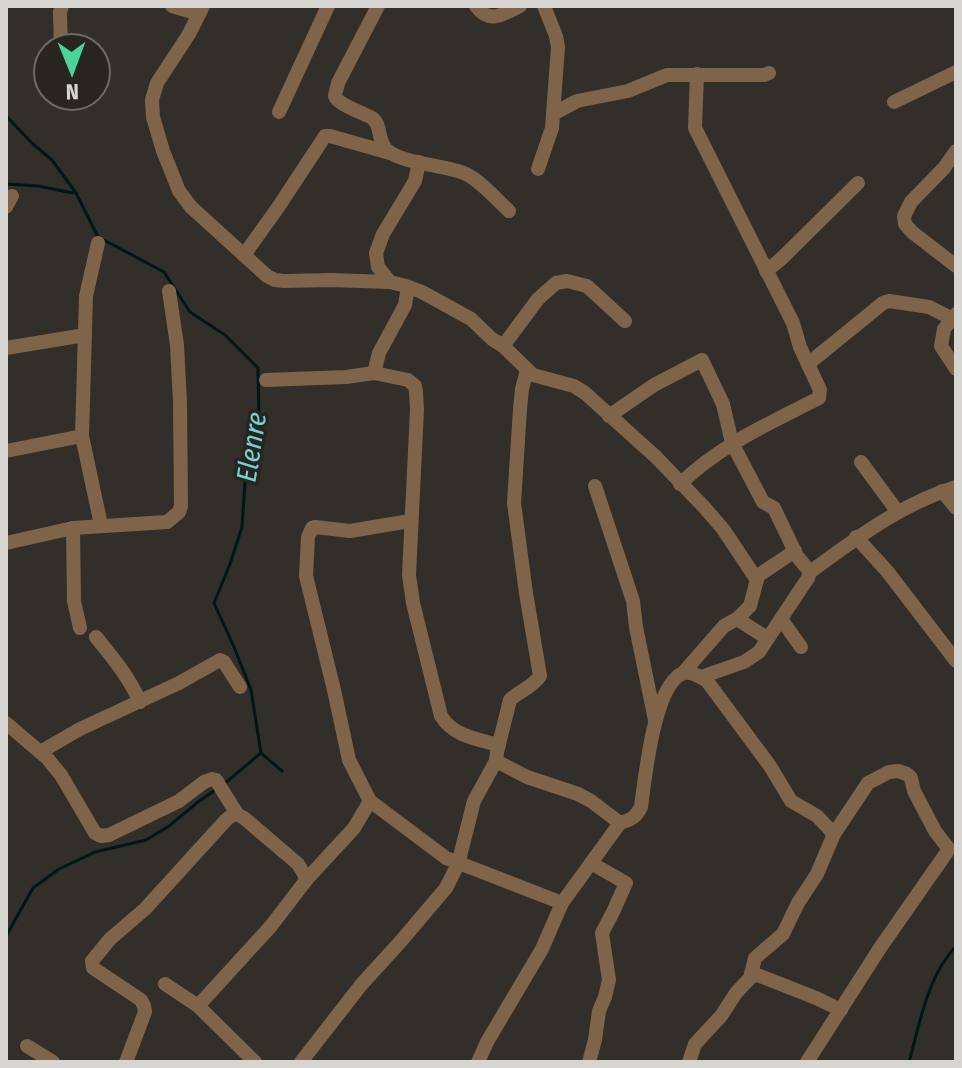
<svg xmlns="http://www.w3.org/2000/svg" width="962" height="1068" font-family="'Fira Sans Condensed',sans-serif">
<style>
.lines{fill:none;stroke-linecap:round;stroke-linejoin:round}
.stream{stroke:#001719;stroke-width:3}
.minor{stroke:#806449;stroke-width:14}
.labels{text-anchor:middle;stroke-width:7;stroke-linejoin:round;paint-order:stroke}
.water-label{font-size:28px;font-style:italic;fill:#74d2d6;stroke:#282520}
</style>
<rect width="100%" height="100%" fill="#322e2a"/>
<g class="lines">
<g class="stream">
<polyline points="6,116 33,144 52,160 76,193 98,237"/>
<polyline points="6,184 38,186 73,193"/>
<polyline points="104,240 164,272 190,312 225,335 258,368 259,420 246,468 242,527 230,564 214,603 234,647 251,690 261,753 282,771"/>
<polyline points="224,784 261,753"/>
<polyline points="6,936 33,888 59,869 95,852 146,840 169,826 198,802 218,788"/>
<path d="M 909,1062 C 920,1023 927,977 956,946"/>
</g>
<g class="minor">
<polyline points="172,6 199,14"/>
<polyline points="203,6 189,34 157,83 152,100 153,117 163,151 179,191 191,207 267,276 275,280 284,281 331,280 390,282 406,286 422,292 471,319 492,339 503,346 533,375 574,386 585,393 656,457 704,507 723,529 757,580 750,606 737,619 724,626 683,673"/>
<path d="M 378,6 L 338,83 C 338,85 335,94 335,96 C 338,105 364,113 372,118 C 383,126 376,141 388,151 C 404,164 446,165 466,174 C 482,182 496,199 509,211"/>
<path d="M 476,6 C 490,25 503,14 520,6"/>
<polyline points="61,48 60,12 62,6"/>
<polyline points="894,102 956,72"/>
<polyline points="279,112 328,6"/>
<polyline points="553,114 577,101 628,91 667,75 764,75 769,73"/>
<polyline points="956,151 944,168 911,202 904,216 905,224 912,232 956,266"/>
<polyline points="538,169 552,128 558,47 556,36 544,6"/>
<polyline points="6,207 12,196"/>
<polyline points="98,243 86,296 82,436 101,525"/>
<polyline points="244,255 279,206 325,136 330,136 390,153"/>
<polyline points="766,271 780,260 858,183"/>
<polyline points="390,282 378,267 376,253 383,234 415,181 419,162"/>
<polyline points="956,314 944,329 941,346 956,369"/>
<polyline points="503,346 538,299 556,283 567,281 587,286 625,321"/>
<polyline points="6,348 85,335"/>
<polyline points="808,364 883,303 889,301 929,307 951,318"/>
<polyline points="374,373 379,353 405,305 408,287"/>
<path d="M 266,380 L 346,377 L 374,373 L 408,380 L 415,386 L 416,392 L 417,410 L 409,575 L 413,603 L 441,716 C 453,736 477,739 499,745"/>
<polyline points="609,416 654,385 702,360 723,404 732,443 763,502 774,508 797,556 810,572"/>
<polyline points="6,451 82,436"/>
<polyline points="861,462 897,511"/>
<path d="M 680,484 C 720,445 770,423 819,398 L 820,390 L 800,347 L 793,323 L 695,128 L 697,74"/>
<polyline points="595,486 633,601 636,627 655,720"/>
<polyline points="942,491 956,508"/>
<polyline points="410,521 350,531 315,527 312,528 308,537 306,576 334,690 349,760 370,801 446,858 562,903"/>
<polyline points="73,528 74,601 80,628"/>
<polyline points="856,537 887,571 956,661"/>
<polyline points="6,543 73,528 167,522 179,512 181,506 180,402 177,345 169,291"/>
<polyline points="756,577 795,551"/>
<polyline points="737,619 767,638"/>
<polyline points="781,619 801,647"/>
<path d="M 96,637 C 113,658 129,677 140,702"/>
<path d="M 701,677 L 744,662 L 759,652 L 808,578 L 810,572 C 857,538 899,505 956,487"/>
<polyline points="6,723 47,758 61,775 95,833 101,836 109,835 179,801 204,782 212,779 216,780 237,814"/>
<polyline points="40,752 80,729 179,683 220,660 224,662 240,687"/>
<polyline points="496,761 527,777 578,794 591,801 620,823"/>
<polyline points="750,978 753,974 760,976 816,998 841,1010"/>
<polyline points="165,984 198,1006 255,1062"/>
<polyline points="198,1006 271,926 307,879 354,828 370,801"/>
<polyline points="27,1046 53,1062"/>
<path d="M 126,1062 L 145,1012 L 144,1006 L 141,1000 L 93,968 L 92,961 L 110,939 L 145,909 L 226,820 C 233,814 236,813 244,818 L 298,864 L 307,879"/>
<path d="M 301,1062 L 361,985 L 401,941 L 446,888 L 458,864 L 474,801 L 496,761 L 497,752 L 510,700 C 519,691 533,687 540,676 L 526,593 L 514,503 L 520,409 L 522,389 L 527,370"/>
<path d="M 478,1062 L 487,1042 L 542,949 L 562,903 L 620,823 C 631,820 636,817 641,807 C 645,779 654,682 684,673 C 692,671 700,677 707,681 L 770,766 L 791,801 L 817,816 L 834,834"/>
<polyline points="589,1062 595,1040 599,1011 605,997 609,980 602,933 613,912 626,883 591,863"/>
<polyline points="689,1062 695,1044 721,1016 736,993 750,978 755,958 783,934 798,903 817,874 834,834 868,783 889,772 898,771 907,774 911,778 914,791 935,831 948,848 947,852 880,948 807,1062"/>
</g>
</g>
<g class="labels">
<g class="water-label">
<text transform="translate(251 447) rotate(-81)" y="10">Elenre</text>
</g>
</g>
<rect width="962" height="1068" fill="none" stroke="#d7d5d2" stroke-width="16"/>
<g transform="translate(72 72) rotate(179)"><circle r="38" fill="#282520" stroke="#6e6b67" stroke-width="2"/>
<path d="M0-6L14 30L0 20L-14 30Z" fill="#49d49c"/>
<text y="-12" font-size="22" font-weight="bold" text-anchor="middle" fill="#d7d5d2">N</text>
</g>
</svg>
